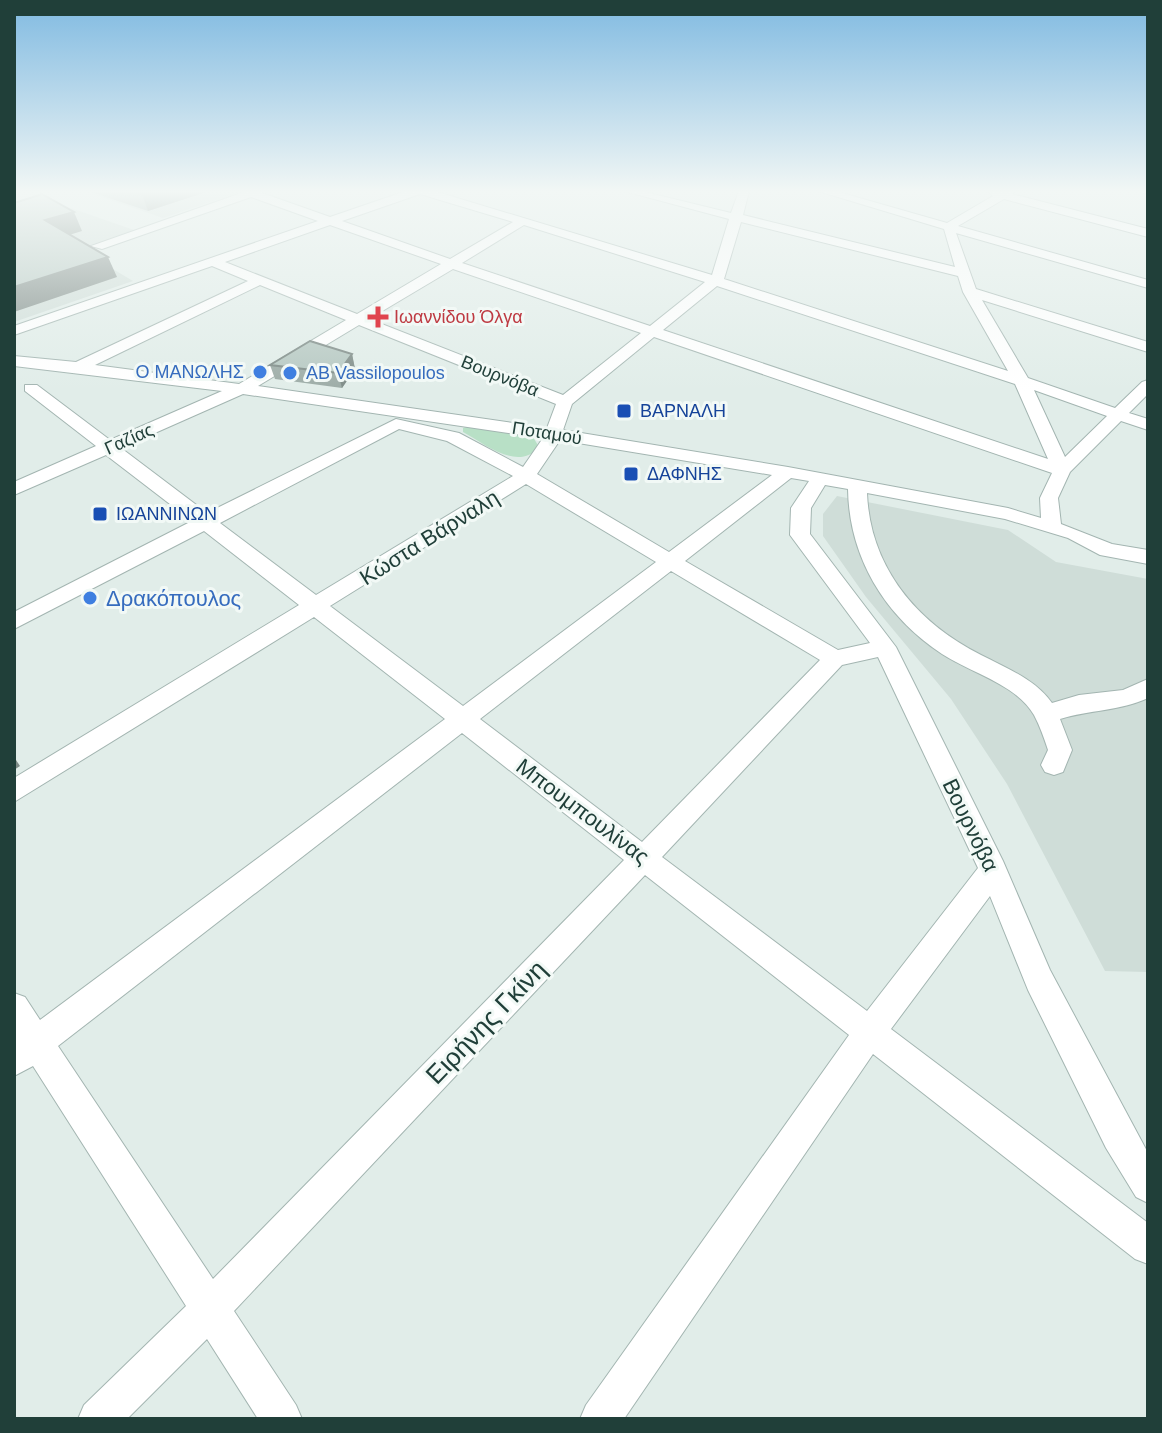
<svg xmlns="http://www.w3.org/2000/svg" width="1162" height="1433" font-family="Arial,sans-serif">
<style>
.built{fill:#cfddd8}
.green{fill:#b8e0c6}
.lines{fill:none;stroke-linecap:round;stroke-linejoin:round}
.minor-casing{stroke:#a3b5b1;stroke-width:2}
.minor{fill:#fff;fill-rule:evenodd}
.wall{fill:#9daca7}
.shaded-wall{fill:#7f8c88}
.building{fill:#b6c8c2;stroke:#7f8c88;stroke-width:2}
.health-dot{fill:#e0444e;stroke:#f2f9f6;stroke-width:3}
.shop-dot{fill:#3f7fe0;stroke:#f2f9f6;stroke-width:3}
.transit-dot{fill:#1a4fb4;stroke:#f2f9f6;stroke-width:3}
.labels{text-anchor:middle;stroke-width:6;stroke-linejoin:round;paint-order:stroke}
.far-health-label{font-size:18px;fill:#be3a42;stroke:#f2f9f6;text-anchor:start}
.far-shop-label{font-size:18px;fill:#366cbe;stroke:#f2f9f6;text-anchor:end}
.far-street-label{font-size:18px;fill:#203f39;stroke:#f2f9f6}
.far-transit-label{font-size:18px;fill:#164399;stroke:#f2f9f6;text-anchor:start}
.street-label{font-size:22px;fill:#203f39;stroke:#f2f9f6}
.shop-label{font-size:22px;fill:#366cbe;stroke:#f2f9f6;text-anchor:start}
.near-street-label{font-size:26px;fill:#203f39;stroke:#f2f9f6}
</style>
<rect width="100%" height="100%" fill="#e1ede9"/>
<g class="built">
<polygon points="83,191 243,191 163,218"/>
<polygon points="62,205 134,230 79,249 133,281 14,322 14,221"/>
<polygon points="837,496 1008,530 1056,562 1148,579 1148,972 1105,971 1007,784 951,699 866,597 823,536 823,514"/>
</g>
<path class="green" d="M 470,426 L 533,437 L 539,447 C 518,472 485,444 463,432 L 463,428 Z"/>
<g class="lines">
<defs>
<g id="minor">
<path d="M 247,191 L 263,191 L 262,193 L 330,217 L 406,191 L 434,191 L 712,275 L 729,219 L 624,191 L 641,191 L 731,213 L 739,191 L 749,191 L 743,215 L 955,267 L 944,229 L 818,191 L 835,191 L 947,223 L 993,196 L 987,191 L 1014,191 L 1012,194 L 1148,229 L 1148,237 L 1004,199 L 958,226 L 1148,280 L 1148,288 L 956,233 L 976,289 L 1148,342 L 1148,352 L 982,300 L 1028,378 L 1115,408 L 1142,382 L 1148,380 L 1148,394 L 1129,413 L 1148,419 L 1148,430 L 1121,421 L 1070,472 L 1058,498 L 1061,524 L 1112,544 L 1148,550 L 1148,564 L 1100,555 L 1068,538 L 1005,519 L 867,493 C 870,567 916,622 981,655 C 1006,668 1035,679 1052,703 L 1079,695 L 1123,690 L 1148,679 L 1148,698 C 1120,711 1089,710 1060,719 L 1072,750 L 1063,772 L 1054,775 L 1045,772 L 1041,765 L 1048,750 C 1044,738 1040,726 1034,715 C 1016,684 971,673 942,654 C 885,616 849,558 848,489 L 825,485 L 811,508 L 810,534 L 896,647 L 1003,861 L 1050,970 L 1148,1153 L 1148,1203 L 1136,1197 L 1106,1148 L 1028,990 L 990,896 L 891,1029 L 1148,1223 L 1148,1264 L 1135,1259 L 873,1054 L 624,1419 L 580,1419 L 586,1405 L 849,1035 L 645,875 L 234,1311 L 296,1405 L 302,1419 L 258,1419 L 207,1339 L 127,1419 L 78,1419 L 84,1405 L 186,1306 L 33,1066 L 14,1076 L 14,993 L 25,997 L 40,1020 L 445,719 L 314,617 L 14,802 L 14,778 L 299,605 L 204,531 L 14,629 L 14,612 L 192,521 L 106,455 L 14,495 L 14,482 L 96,446 L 25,391 L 25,385 L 37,385 L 110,440 L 222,391 L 14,366 L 14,356 L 76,362 L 248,281 L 212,266 L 14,335 L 14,326 L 318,221 L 251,197 L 102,249 L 91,246 ZM 420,194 L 510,221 L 513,222 L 450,259 L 342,221 ZM 741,222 L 958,276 L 963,292 L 1008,371 L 724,279 ZM 330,225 L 441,264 L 357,314 L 225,262 ZM 524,225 L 705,282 L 650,326 L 462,263 ZM 453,269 L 641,333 L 563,395 L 369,319 ZM 260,285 L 346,320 L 239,384 L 95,365 ZM 717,286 L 1015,384 L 1048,459 L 663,330 ZM 359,325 L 556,404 L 547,428 L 258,386 ZM 654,337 L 1052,473 L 1040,498 L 1041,518 L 1008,508 L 788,467 L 563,430 L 572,404 ZM 1034,390 L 1107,416 L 1065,457 ZM 243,394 L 543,438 L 523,467 L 459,433 L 396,419 L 207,513 L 121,448 ZM 399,429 L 447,441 L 513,476 L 316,595 L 220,523 ZM 560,440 L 772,475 L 669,552 L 537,474 ZM 791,478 L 809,481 L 791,508 L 790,535 L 870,643 L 838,650 L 685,561 ZM 526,484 L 656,562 L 463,706 L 330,606 ZM 671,571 L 820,660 L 642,842 L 480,719 ZM 878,657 L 978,868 L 867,1011 L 662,857 L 842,665 ZM 462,733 L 624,860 L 213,1279 L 58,1046 Z"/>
<polygon points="1141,191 1148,191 1148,194 1143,193"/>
</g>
</defs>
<use href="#minor" class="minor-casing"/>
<use href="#minor" class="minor"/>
</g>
<g class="wall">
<polygon points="88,191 209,191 148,211"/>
<polygon points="352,354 355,369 342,388 275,379 270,365"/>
</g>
<g class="shaded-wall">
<polygon points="154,191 209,191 148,211 142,194"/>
<polygon points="74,212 82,231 53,240 45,220"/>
<polygon points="108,257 117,277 14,312 14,287"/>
<polygon points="352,354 355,369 342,388 338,373"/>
<polygon points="14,757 20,766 14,770"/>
</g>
<g class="building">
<polygon points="131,191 154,191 142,194"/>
<polygon points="42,194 74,212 45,220 108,257 14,287 14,203"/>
<polygon points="310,341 352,354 338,373 270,365"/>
</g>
<linearGradient id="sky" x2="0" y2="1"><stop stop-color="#80bae1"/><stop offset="0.49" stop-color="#f2f7f5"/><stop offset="1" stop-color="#f2f7f5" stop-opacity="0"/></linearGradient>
<rect width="1162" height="391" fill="url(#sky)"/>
<path class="health-dot" d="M374 305h8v8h8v8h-8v8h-8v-8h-8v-8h8z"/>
<g class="shop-dot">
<circle cx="260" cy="372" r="8"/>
<circle cx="290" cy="373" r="8"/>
<circle cx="90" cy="598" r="8"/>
</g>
<g class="transit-dot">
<rect x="616" y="403" width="16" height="16" rx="4"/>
<rect x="623" y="466" width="16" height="16" rx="4"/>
<rect x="92" y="506" width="16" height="16" rx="4"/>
</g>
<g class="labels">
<g class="far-health-label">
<text x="394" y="323">Ιωαννίδου Όλγα</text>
</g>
<g class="far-shop-label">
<text x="244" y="378">O ΜΑΝΩΛΗΣ</text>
<text x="306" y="379" text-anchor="start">AB Vassilopoulos</text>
</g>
<g class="far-street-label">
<text transform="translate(500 376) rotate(22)" y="6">Βουρνόβα</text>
<text transform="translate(547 433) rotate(9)" y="6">Ποταμού</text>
<text transform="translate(129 439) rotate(-24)" y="6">Γαζίας</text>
</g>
<g class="far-transit-label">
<text x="640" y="417">ΒΑΡΝΑΛΗ</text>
<text x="647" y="480">ΔΑΦΝΗΣ</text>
<text x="116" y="520">ΙΩΑΝΝΙΝΩΝ</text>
</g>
<g class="street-label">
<text transform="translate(429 537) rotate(-32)" y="8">Κώστα Βάρναλη</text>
<text transform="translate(583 811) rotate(37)" y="8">Μπουμπουλίνας</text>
<text transform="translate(971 825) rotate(64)" y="8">Βουρνόβα</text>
</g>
<g class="shop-label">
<text x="106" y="606">Δρακόπουλος</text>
</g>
<g class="near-street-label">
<text transform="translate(486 1022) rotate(-46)" y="9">Ειρήνης Γκίνη</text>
</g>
</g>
<rect width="1162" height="1433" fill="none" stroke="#203f39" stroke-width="32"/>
</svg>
